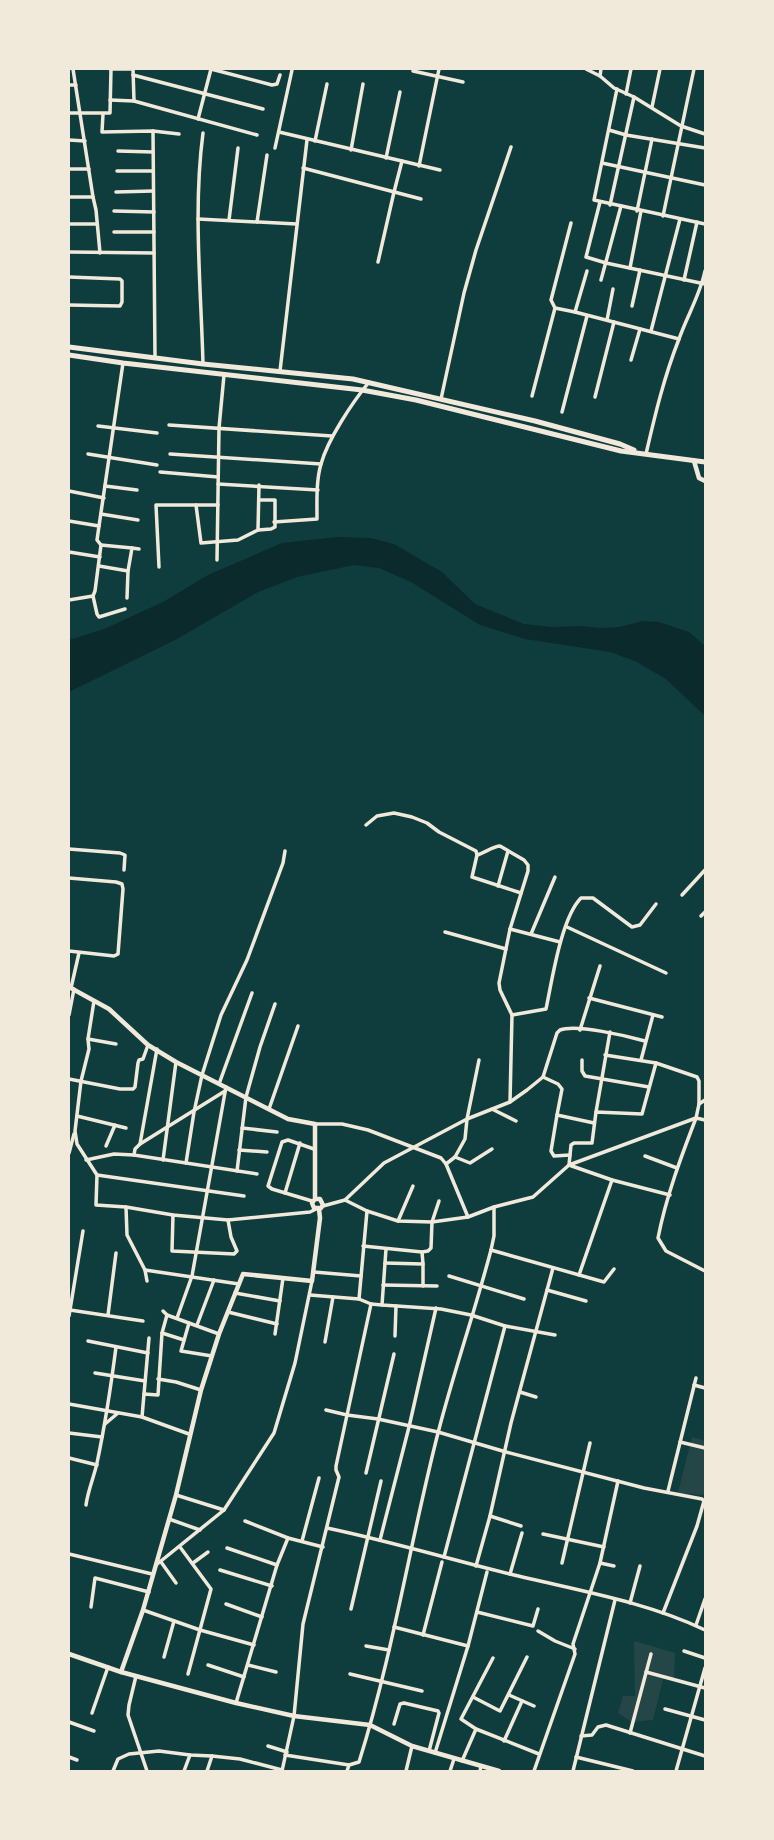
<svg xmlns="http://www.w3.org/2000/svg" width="774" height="1840" font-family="'Varela Round',sans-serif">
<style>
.green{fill:#244646}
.water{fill:#0a2a2b}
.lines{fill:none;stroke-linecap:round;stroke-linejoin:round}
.minor{stroke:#f1e9da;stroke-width:3.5}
.tertiary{stroke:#f1e9da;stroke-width:4.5}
.secondary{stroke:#f1e9da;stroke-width:5}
</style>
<rect width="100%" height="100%" fill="#0f3d3e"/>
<g class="green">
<polygon points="692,1437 705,1441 705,1495 678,1493"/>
<polygon points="634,1641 675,1653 674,1680 663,1679 653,1720 632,1722 618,1713 623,1696 635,1696"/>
</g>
<polygon class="water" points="337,537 370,538 394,544 442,572 475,604 524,624 552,627 581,626 600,628 619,627 643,621 659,622 689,632 705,646 705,716 666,679 635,661 610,652 525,639 480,625 411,582 379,568 354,565 297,577 258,592 177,639 69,692 69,640 104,629 163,602 208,575 282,543"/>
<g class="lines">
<g class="minor">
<polyline points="73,69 93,197 96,210 100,253"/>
<polyline points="110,69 133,69"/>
<polyline points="133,69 134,101"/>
<polyline points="211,69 272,85 277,84 280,75"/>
<polyline points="586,69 600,76 614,88 634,97 681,126 705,134"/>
<polyline points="413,71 463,82"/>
<polyline points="133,75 263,109"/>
<polyline points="600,76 601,69"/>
<polyline points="69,85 76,85"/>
<polyline points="617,89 594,200 705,224"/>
<polyline points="626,94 631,69"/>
<polyline points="110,100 134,101 257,135"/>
<polyline points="652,107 660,69"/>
<polyline points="69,113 110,113 111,69"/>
<polyline points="103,114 102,132 153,131 179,134"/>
<polyline points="198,119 211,69"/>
<polyline points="609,130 626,135 705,148"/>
<polyline points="153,131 155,357"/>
<polyline points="279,132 440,170"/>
<path d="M 203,133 C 193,209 201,287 203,364"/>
<polyline points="69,140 85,141"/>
<polyline points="315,141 327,84"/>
<polyline points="275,148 292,70"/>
<polyline points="351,150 363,84"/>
<polyline points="118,151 153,152"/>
<polyline points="386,158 400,92"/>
<polyline points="602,163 705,185"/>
<polyline points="419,166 439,69"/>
<polyline points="303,168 421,199"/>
<polyline points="69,169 89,169"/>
<polyline points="117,171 153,171"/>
<polyline points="116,192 153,191"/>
<polyline points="69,197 93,197"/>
<polyline points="600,202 586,257 606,263 705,284"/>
<polyline points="610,205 634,97"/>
<polyline points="114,211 154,212"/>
<polyline points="637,211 652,139"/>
<polyline points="663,216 694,69"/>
<polyline points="198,219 297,224"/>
<polyline points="229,220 238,148"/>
<polyline points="257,222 267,155"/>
<polyline points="571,223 551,300 555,308 575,312"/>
<polyline points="69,224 97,224"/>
<polyline points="114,232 154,232"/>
<polyline points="69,252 154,253"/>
<polyline points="378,262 394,192 402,161"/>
<polyline points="630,268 641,211"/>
<polyline points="587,271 575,312 679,339"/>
<polyline points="69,277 120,279 122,281 122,302 120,306 69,305"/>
<polyline points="601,280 621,206"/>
<polyline points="684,280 697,222"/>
<polyline points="632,306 640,270"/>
<polyline points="607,320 613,289"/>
<polyline points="651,331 680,219"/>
<polyline points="631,360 640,329"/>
<polyline points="280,371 307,140"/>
<polyline points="532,396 555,308"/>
<polyline points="595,397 614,322"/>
<polyline points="441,399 464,293 476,250 511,147"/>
<polyline points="562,412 587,316"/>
<polyline points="169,425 332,436"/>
<polyline points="98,426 157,433"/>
<polyline points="88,454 157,465"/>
<polyline points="170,454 321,464"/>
<path d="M 646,454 C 655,415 664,377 679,339 C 687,316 700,295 705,271"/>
<polyline points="160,472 218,477"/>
<polyline points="218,484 318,490"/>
<polyline points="105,486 137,490"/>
<polyline points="69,491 104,498"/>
<polyline points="196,505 201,543 238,540 258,530 259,485"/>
<polyline points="101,514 138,520"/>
<polyline points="69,521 99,526"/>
<path d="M 274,522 L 317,519 C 317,501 316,481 321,464 C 328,439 352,403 369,382"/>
<polyline points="258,530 271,529 275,527 275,500 259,500"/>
<polyline points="101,545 132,548 128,571 127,598"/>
<polyline points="132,548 139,549"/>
<polyline points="69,552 100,557"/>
<polyline points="217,560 219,428 224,375"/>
<polyline points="99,566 128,571"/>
<polyline points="159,567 156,505 218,505"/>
<polyline points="93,596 97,614 99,617 125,609"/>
<polyline points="69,600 93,596 95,591 101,545 97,540 99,526 123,363"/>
<polyline points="366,825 377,816 394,813 412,817 427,823 439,832 476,851 477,855 472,877 521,893"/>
<polyline points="69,849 120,853 125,855 124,870"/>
<path d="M 477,855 C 484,853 494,846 500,846 L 524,860 L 528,865 L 528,871 L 510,929 L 499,983 L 500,990 L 512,1015 L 510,1102"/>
<polyline points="69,878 116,882 122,884 123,889 118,954 114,956 69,951"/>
<polyline points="498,886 508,851"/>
<polyline points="682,895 705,870"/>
<polyline points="701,916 705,912"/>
<polyline points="567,927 666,973"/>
<polyline points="510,929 560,942"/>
<polyline points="445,932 506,949"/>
<polyline points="531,934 555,877"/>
<polyline points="71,988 79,953"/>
<polyline points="589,998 662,1017"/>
<polyline points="94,1001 88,1039 89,1049 81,1081 75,1131 77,1144 97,1175 96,1205 126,1207 173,1215 228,1220 310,1212 316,1209"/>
<polyline points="69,1015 74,989"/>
<path d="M 512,1015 L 546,1009 C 552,981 561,918 581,898 L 593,898 L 632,927 L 640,925 L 656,904"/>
<polyline points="580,1030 600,966"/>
<polyline points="88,1039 116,1044"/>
<polyline points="605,1055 656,1063"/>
<polyline points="582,1060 582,1071 585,1076 649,1087"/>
<polyline points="641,1060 653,1015"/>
<polyline points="543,1077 558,1084 562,1089 557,1115"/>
<polyline points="69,1079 120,1089 133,1089 135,1087 138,1063 139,1060 143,1059 148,1045"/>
<polyline points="219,1084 252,993"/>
<polyline points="225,1091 140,1144 135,1149 134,1155 257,1174"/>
<polyline points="269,1109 298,1026"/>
<polyline points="492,1109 516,1121"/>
<polyline points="596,1112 610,1032"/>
<polyline points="77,1116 126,1128"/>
<path d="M 705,1120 L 696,1118 C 681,1157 666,1197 658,1238 L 666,1251 L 705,1271"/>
<polyline points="315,1124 342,1124 368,1130 441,1158 446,1164 468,1217"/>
<polyline points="242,1128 277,1132"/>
<polyline points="140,1144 157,1049"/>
<polyline points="106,1146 115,1125"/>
<polyline points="239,1150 267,1152"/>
<polyline points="69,1153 74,1134"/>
<polyline points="570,1155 554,1156 551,1151 557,1115 594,1123"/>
<polyline points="645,1156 677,1168"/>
<polyline points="455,1157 470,1163 492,1149"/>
<polyline points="86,1160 114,1154 134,1155"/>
<polyline points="163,1160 176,1062"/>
<polyline points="186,1163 194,1112 202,1075 221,1015 247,960 283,863 285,851"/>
<polyline points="446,1164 455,1157 465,1139 467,1119 479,1060"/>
<polyline points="237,1171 246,1097 260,1047 275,1004"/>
<polyline points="97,1175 244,1196"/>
<polyline points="285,1193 300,1143"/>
<polyline points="670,1195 612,1180 569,1165 571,1145 574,1143 592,1143 596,1112 642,1114 656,1063 697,1077 699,1081 699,1104"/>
<polyline points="345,1200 367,1211 398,1221 432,1222 468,1217 494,1207 533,1197 569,1165 696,1118 699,1104 705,1100"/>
<polyline points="312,1201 272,1189 268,1186 282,1142 288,1140 314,1149"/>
<path d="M 323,1206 L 345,1200 L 384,1163 L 467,1119 L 510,1102 L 527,1090 L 543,1077 L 557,1033 L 560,1030 C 577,1024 627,1036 645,1041"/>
<polyline points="126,1207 127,1235 145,1270 147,1281"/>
<polyline points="173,1215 172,1251 234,1254 237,1251 231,1237 228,1220"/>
<polyline points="398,1221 413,1186"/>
<polyline points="363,1246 422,1252 423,1264"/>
<polyline points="491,1250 604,1282 614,1269"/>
<polyline points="422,1252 428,1251 431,1248 432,1222 439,1201"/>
<polyline points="385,1263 423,1264 423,1286"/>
<polyline points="145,1270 239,1284"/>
<polyline points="314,1272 361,1276"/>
<polyline points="579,1275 612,1180"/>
<polyline points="449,1276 524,1299"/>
<polyline points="383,1285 437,1286"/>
<polyline points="547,1290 586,1301"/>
<polyline points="235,1293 280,1301"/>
<polyline points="310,1295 359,1299 371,1304 382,1305 441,1309 471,1315 505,1326 555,1335"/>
<polyline points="359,1299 367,1211"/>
<polyline points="382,1305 386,1249"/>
<polyline points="70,1310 143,1321"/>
<polyline points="163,1311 167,1315 219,1334"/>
<polyline points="228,1312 277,1324"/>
<polyline points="108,1315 116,1253"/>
<polyline points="69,1316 83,1231"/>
<polyline points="177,1318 192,1276 226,1087"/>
<polyline points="189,1323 181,1351 212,1356"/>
<polyline points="197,1325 214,1280"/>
<polyline points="162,1333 184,1340"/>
<polyline points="275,1334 283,1278"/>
<polyline points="395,1336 396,1306"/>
<polyline points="88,1341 148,1353"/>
<polyline points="325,1342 333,1297"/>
<polyline points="95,1373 145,1381"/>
<polyline points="158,1379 176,1382 201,1390"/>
<polyline points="694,1385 705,1388"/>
<polyline points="520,1392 536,1397"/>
<polyline points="144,1394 149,1338"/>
<polyline points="69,1404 142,1417 189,1434"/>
<polyline points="326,1410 347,1415 378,1419 438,1432 506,1452 644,1488 702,1499 704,1501 697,1526 663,1613"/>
<polyline points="142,1417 144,1394 158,1395 162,1333 167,1315"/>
<polyline points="105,1424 118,1413"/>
<polyline points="69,1433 102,1437"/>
<polyline points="680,1442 705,1448"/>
<polyline points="69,1458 97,1465"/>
<polyline points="366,1473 394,1354"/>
<polyline points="668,1491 696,1378"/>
<polyline points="176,1495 224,1510"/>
<path d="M 86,1505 C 88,1490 94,1477 97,1463 C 105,1425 111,1386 116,1347"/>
<polyline points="490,1516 521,1526"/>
<polyline points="169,1519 200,1530"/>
<polyline points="245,1521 288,1538 323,1547"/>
<path d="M 327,1528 C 389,1541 449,1559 510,1574 C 575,1590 644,1601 705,1630"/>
<polyline points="543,1534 604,1547"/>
<polyline points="380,1540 409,1427 436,1308"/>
<polyline points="302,1541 319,1478"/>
<polyline points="180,1547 211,1589 188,1674"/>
<polyline points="227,1548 277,1565"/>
<polyline points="69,1554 152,1574"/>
<polyline points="444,1557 505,1326"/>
<polyline points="161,1562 176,1583"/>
<polyline points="193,1563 208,1552"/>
<polyline points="562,1563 590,1443"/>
<polyline points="600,1563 614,1566"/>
<polyline points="156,1565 224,1510 274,1433 295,1363 312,1281"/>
<polyline points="476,1566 490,1516 511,1423 553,1268"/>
<polyline points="220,1570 272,1586"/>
<polyline points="510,1574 522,1533"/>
<polyline points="630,1603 640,1566"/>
<polyline points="226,1604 262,1617"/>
<polyline points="91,1607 95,1578 149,1592"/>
<polyline points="351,1609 381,1481"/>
<polyline points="143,1610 200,1630 254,1645"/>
<polyline points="477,1612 533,1626 538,1609"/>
<polyline points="696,1625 705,1599"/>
<polyline points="394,1627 468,1646"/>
<polyline points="538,1631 555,1641 575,1649"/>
<polyline points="423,1635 442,1562"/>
<polyline points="366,1646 389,1650"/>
<polyline points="684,1651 705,1658"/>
<polyline points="164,1657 174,1621"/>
<polyline points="493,1658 461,1719 476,1729 539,1754"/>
<polyline points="208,1665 244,1677"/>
<polyline points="248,1665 276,1672"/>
<polyline points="646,1672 705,1688"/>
<polyline points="350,1674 422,1691"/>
<polyline points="136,1676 129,1705 128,1715 147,1771"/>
<polyline points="509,1695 534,1706"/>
<polyline points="473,1697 500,1711 527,1657"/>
<polyline points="236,1703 277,1565 288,1538"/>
<polyline points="665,1709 705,1720"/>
<polyline points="92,1713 108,1667"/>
<polyline points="69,1722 94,1731"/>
<polyline points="394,1724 400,1704 404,1703 438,1711 439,1713 429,1751"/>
<polyline points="630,1733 651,1654"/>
<polyline points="581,1736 592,1735 598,1727 606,1725 705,1756"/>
<polyline points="504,1741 522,1701"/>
<polyline points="268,1746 287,1752"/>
<polyline points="435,1753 468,1646 487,1572"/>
<polyline points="285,1755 349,1765"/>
<polyline points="69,1757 77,1760"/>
<polyline points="576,1757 633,1771"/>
<polyline points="462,1761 476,1729"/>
<polyline points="113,1771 118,1759 129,1754 159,1751 190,1755 212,1756 240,1759 282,1770"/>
<polyline points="184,1771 190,1755"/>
<polyline points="207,1771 212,1756"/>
<polyline points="282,1771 294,1716 303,1624 339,1477 336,1470 336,1466 371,1304"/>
<path d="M 347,1771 L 349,1765 L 359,1762 C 393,1654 410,1542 438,1433 C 454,1371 475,1311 491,1250 L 494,1236 L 494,1207"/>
<polyline points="406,1771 412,1746"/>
<polyline points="450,1771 454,1759"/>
<polyline points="480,1771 481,1766"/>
<polyline points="534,1771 575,1654 573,1644 600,1563 618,1481"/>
<polyline points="573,1771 615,1600"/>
<polyline points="676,1771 705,1668"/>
</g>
<g class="tertiary">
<polyline points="694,461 699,478 705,481"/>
<polyline points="69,987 109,1009 148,1045 176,1062 288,1119 315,1124 315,1199 312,1203 314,1208 321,1208 323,1205 320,1199 315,1199"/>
<polyline points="69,1654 121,1672 236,1703 294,1716 370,1725 412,1746 499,1771"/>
<polyline points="121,1672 143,1610 176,1495 201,1390 219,1334 243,1274 312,1281 320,1218 319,1209"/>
</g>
<g class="secondary">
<polyline points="69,347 203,364 353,379 535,421 620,444 634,450"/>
<polyline points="69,355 123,363 362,390 416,400 621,451 705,462"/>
</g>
</g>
<rect width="774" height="1840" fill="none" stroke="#f1e9da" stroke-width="140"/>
</svg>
